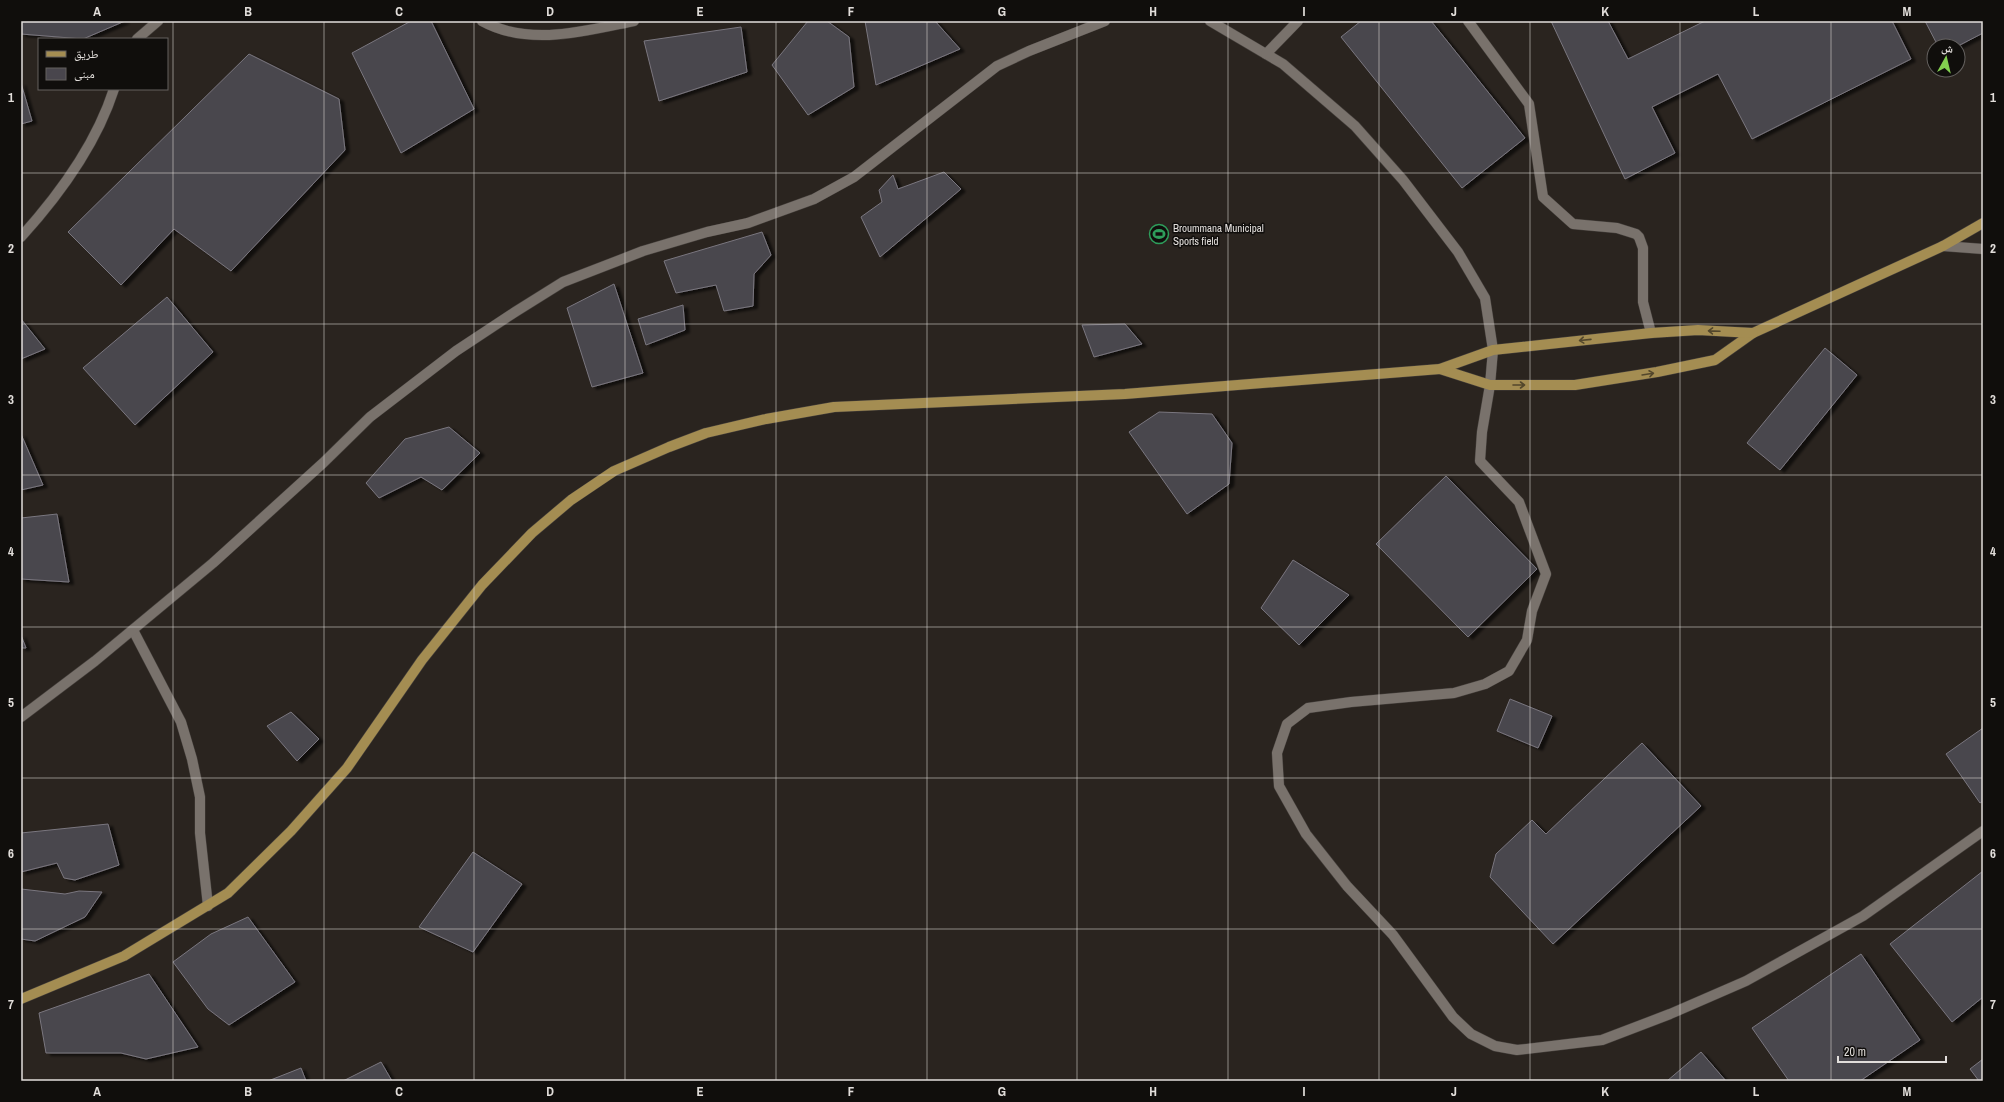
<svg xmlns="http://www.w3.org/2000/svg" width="2004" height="1102" font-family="'Archivo Narrow','Noto Naskh Arabic',sans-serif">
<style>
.building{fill:#49464d;stroke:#7a777f;filter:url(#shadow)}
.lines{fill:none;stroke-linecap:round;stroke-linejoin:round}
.minor-casing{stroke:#443f3b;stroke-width:11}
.major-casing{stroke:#443f3b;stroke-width:11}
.minor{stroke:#79726c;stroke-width:10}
.major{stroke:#a48d52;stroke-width:10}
.oneway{stroke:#53472c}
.grid{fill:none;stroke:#e2dedb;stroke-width:1;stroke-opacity:0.55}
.labels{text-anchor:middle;stroke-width:3;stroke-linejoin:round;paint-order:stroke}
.poi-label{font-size:11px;fill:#e2dedb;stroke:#100e0c;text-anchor:start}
.neatline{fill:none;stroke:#e2dedb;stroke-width:1.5}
.grid-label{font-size:13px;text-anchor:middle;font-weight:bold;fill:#e2dedb}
</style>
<defs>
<filter id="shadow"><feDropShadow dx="4.5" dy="2.5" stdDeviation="1" flood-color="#0009"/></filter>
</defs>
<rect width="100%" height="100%" fill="#2a241f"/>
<g class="building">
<polygon points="21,21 125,21 83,39 21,34"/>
<polygon points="411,21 431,21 474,109 401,153 352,53"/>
<polygon points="808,21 827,21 849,37 854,87 808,115 772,65"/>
<polygon points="865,21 935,21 960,49 876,85"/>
<polygon points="1361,21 1431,21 1525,138 1462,188 1341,37"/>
<polygon points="1551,21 1608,21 1628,59 1705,21 1892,21 1911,59 1752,139 1718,74 1652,107 1675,153 1625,179"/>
<polygon points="1925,21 1983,21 1983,33 1958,46 1938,46"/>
<polygon points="741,27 747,72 659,101 644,41"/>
<polygon points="249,54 339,99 345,150 231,271 174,229 121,285 68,232"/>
<polygon points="21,83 32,121 21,124"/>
<polygon points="944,172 961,189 880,257 861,217 882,202 879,190 893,175 898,189"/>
<polygon points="762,232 771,255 754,274 753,306 724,311 716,285 676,293 664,261"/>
<polygon points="614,284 643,373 592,387 567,308"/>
<polygon points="167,297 213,352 135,425 83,368"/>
<polygon points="683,305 685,330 646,345 638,319"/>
<polygon points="21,319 45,349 21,359"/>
<polygon points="1125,324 1142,344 1094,357 1082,325"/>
<polygon points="1825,348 1857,375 1780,470 1747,443"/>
<polygon points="1159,412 1212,414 1232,443 1229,484 1187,514 1129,432"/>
<polygon points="449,427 480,453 442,490 421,477 379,498 366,483 405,439"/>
<polygon points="21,434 43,485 21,490"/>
<polygon points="1446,476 1537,569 1468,637 1376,544"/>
<polygon points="57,514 69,582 21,579 21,518"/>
<polygon points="1293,560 1349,595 1299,645 1261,608"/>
<polygon points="21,635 26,648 21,648"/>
<polygon points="1510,699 1552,716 1538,748 1497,731"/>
<polygon points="291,712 319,739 297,761 267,726"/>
<polygon points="1983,728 1983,801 1980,803 1946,754"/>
<polygon points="1642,743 1701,806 1553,944 1490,877 1496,854 1532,820 1546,834"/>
<polygon points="108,824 119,865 75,880 64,878 57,863 21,872 21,833"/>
<polygon points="473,852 522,884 473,952 419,927"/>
<polygon points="1983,871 1983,997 1952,1022 1890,944"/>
<polygon points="21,889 65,894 79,891 102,892 85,917 35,941 21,939"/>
<polygon points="248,917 295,982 229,1025 208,1009 173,962 211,934"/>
<polygon points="1861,954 1920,1040 1860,1081 1789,1081 1752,1028"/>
<polygon points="149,974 198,1047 146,1059 121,1053 46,1053 39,1013"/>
<polygon points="1701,1052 1726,1081 1667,1081"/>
<polygon points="1983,1059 1983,1081 1979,1081 1970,1069"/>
<polygon points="381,1062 392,1081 343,1081"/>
<polygon points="301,1068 306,1081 268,1081"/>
</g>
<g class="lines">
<defs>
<g id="minor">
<path d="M 482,21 C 529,47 585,31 634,21"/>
<polyline points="1210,21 1283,64 1355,126 1403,180 1458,252 1485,298 1493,350 1490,385 1482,432 1480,461 1519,502 1546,574 1532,611 1527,640 1509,671 1485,684 1454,693 1351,702 1308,708 1287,724 1277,753 1279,786 1306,834 1347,886 1393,935 1453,1017 1471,1034 1495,1046 1517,1050 1602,1040 1670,1014 1746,981 1863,916 1983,831"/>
<polyline points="1468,21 1529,104 1543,197 1573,224 1617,228 1636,234 1639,237 1643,248 1643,302 1651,333"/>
<polyline points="137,39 158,21"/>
<polyline points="1266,54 1298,21"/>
<path d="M 21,237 C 60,194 96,145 114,89"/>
<polyline points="1943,246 1983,249"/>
<polyline points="133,630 181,722 192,759 200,797 200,833 208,906"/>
<polyline points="21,717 95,661 213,563 323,463 370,417 456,351 515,312 563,282 643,251 707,232 748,223 814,199 854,177 997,66 1029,51 1105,21"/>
</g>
<g id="major">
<polyline points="1440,369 1490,385 1575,385 1657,372 1715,360 1753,333 1943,246 1983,223"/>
<polyline points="21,999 124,956 228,893 291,831 347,768 422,660 482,585 532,533 571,500 614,471 669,447 706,433 766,419 834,407 1125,394 1440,369 1493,350 1651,333 1698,330 1753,333"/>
</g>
</defs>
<use href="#minor" class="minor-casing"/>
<use href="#major" class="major-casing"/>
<use href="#minor" class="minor"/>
<use href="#major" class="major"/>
</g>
<defs><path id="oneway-shaft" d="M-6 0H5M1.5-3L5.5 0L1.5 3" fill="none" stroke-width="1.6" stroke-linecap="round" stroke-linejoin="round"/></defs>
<g class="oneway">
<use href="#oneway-shaft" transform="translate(1714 331) rotate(-178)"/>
<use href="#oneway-shaft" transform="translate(1585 340) rotate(174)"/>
<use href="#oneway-shaft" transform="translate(1648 374) rotate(-9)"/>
<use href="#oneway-shaft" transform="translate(1519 385)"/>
</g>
<path class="grid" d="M 173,21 L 173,1081M 324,21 L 324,1081M 474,21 L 474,1081M 625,21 L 625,1081M 776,21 L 776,1081M 927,21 L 927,1081M 1077,21 L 1077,1081M 1228,21 L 1228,1081M 1379,21 L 1379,1081M 1530,21 L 1530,1081M 1680,21 L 1680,1081M 1831,21 L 1831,1081M 21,173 L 1983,173M 21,324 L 1983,324M 21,475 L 1983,475M 21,627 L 1983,627M 21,778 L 1983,778M 21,929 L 1983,929"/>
<defs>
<symbol id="stadium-ring" viewBox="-11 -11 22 22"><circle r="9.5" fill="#100e0c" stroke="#2e9e5b" stroke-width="1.5"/><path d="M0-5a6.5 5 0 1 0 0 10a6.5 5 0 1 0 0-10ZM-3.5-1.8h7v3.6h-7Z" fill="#2e9e5b"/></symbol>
</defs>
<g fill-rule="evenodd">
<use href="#stadium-ring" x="1148" y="223" width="22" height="22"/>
</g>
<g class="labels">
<g class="poi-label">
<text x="1173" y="232">Broummana Municipal<tspan x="1173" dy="13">Sports field</tspan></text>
</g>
</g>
<rect width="2004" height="1102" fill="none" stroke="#100e0c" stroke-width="44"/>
<rect x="38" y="38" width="130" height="52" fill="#100e0c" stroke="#64615f"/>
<rect x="46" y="51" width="20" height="6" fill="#a48d52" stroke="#64615f"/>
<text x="74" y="58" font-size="12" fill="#e2dedb">طريق</text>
<rect x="46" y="68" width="20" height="12" fill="#49464d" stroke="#64615f"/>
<text x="74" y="78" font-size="12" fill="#e2dedb">مبنى</text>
<g transform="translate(1946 58) rotate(8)"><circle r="19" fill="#100e0c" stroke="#64615f"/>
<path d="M0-3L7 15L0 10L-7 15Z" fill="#82d04f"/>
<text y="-6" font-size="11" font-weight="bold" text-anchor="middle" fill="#e2dedb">ش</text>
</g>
<path d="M1838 1056v6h108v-6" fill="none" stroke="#e2dedb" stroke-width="2"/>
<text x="1844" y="1056" font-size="12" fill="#e2dedb" stroke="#100e0c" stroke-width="3" paint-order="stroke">20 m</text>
<rect x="22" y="22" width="1960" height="1058" class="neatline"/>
<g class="grid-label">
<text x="97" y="16">A</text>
<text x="248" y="16">B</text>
<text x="399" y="16">C</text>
<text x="550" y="16">D</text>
<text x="700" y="16">E</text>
<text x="851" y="16">F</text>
<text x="1002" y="16">G</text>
<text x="1153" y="16">H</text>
<text x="1304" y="16">I</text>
<text x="1454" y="16">J</text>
<text x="1605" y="16">K</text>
<text x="1756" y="16">L</text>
<text x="1907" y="16">M</text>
<text x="11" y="102">1</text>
<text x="1993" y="102">1</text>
<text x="11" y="253">2</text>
<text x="1993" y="253">2</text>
<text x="11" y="404">3</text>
<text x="1993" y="404">3</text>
<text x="11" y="556">4</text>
<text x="1993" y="556">4</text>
<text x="11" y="707">5</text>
<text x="1993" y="707">5</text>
<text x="11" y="858">6</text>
<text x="1993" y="858">6</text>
<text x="11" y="1009">7</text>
<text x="1993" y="1009">7</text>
<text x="97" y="1096">A</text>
<text x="248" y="1096">B</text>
<text x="399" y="1096">C</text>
<text x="550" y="1096">D</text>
<text x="700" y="1096">E</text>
<text x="851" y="1096">F</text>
<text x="1002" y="1096">G</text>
<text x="1153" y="1096">H</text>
<text x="1304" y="1096">I</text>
<text x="1454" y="1096">J</text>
<text x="1605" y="1096">K</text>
<text x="1756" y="1096">L</text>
<text x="1907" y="1096">M</text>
</g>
</svg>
